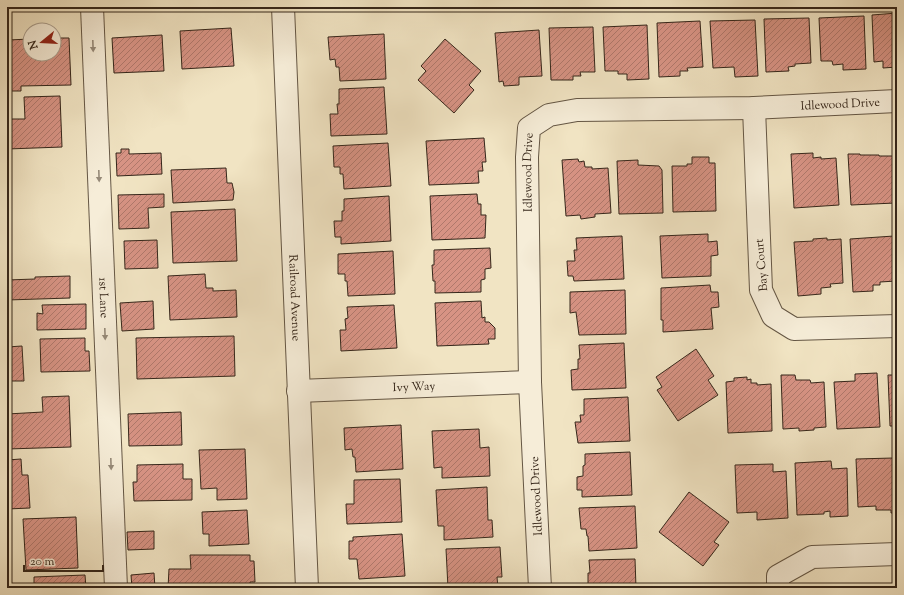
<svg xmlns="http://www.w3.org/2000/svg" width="904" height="595" font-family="'Sorts Mill Goudy',serif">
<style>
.building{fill:url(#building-hatch);stroke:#35261a}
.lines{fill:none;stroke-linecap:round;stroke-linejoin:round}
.minor-casing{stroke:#645644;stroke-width:24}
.minor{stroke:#f6edd8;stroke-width:22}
.oneway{fill:#968a79}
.labels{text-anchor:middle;stroke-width:3;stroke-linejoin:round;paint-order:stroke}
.street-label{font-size:12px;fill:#35261a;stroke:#f6edd8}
</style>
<defs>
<pattern id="building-hatch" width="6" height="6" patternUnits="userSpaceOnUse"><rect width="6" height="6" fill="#d79384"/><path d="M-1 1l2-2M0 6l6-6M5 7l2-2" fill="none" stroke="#af786b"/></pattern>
</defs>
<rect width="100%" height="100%" fill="#f1e4c3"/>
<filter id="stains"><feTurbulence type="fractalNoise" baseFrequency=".005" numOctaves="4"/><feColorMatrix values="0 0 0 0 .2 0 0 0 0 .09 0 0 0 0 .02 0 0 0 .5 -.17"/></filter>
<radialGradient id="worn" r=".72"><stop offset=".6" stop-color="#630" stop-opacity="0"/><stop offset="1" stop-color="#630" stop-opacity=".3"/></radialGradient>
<g class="building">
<polygon points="897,13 897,67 883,68 883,61 874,62 872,15"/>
<polygon points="864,16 866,69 843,70 843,64 833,65 832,61 821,61 819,18"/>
<polygon points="809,18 811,63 795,64 795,66 788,67 789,71 766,72 764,19"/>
<polygon points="755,20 758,76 735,77 734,67 713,68 710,21"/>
<polygon points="700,21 703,67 687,68 688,71 680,71 680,76 659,77 657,23"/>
<polygon points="647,25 649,79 627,80 627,74 618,74 618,71 605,71 603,27"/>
<polygon points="593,27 595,72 580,72 581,76 573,76 573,80 551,80 549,28"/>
<polygon points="231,28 234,66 182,69 180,31"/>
<polygon points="539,30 542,76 519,77 519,85 504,86 503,81 499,82 495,33"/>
<polygon points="384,34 386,79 340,81 339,67 336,67 335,59 330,60 328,37"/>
<polygon points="162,35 164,71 114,73 112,38"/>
<polygon points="54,38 69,38 71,85 21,86 21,91 7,91 7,43 8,43 8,40 30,39 30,54 54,54"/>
<polygon points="445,39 481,71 469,85 474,90 454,113 418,80 426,71 421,66"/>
<polygon points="384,87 387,134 331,136 330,114 338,114 337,104 339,104 339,89"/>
<polygon points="60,96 62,147 7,149 7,119 25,119 24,97"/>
<polygon points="484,138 486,162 482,162 483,171 478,171 479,183 429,185 426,141"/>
<polygon points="388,143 391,186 344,189 343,174 340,174 340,167 334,167 333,146"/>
<polygon points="121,149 129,149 129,154 161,153 162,174 117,176 116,153 121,153"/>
<polygon points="813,153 813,158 821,157 821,159 836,158 839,205 794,208 791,154"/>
<polygon points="848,154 860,154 860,155 879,155 879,156 893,156 895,203 851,205"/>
<polygon points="692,157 709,157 709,163 715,163 716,211 673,212 672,166 687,166 687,164 692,164"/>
<polygon points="578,159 579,162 584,161 585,167 592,167 592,169 608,168 611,213 595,214 595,217 581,219 580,215 566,216 562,160"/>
<polygon points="638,160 638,165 659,166 662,170 663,213 619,214 617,161"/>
<polygon points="226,168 227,183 232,183 234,192 233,200 173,203 171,170"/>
<polygon points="164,194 164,207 148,208 149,228 119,229 118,195"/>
<polygon points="477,194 478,204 481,204 481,215 486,215 485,238 432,240 430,196"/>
<polygon points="389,196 391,241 341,244 341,237 335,237 334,221 342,221 342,211 344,211 344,199"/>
<polygon points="235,209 237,261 173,263 171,212"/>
<polygon points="708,234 708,242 717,241 718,255 711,256 711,276 662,278 660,236"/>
<polygon points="622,236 624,279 574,281 573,276 568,276 567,261 575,261 574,250 577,250 576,238"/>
<polygon points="894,236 896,281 880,282 880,285 873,285 873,291 853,292 850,239"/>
<polygon points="827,238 827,240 841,239 843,283 830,284 831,287 821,288 821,294 798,296 794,242 813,241 813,239"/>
<polygon points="157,240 158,268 125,269 124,241"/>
<polygon points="490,248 491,268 485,269 485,279 481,280 481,292 435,293 435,281 433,281 432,265 434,265 434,250"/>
<polygon points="393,251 395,294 348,296 347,281 345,281 345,274 338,274 338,254"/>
<polygon points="205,274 206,288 213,288 213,291 236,290 237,317 170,320 168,276"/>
<polygon points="70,276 70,298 7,300 7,280 35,279 35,277"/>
<polygon points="710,285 711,292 718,292 719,307 711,308 713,329 663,332 663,320 661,320 661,288"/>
<polygon points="625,290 626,334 579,335 576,312 570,313 570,292"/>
<polygon points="153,301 154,329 122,331 120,303"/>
<polygon points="481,301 482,318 485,317 485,322 489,322 495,328 495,339 488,339 489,344 437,346 435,303"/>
<polygon points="86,304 86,329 37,330 37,313 43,314 42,305"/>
<polygon points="394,305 397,348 341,351 340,330 346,330 345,319 348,318 347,307"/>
<polygon points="234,336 235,376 137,379 136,338"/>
<polygon points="85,338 85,351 89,351 90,371 41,372 40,339"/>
<polygon points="624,343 626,388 572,390 571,370 578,369 578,359 580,359 579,345"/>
<polygon points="22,346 24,381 7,381 7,347"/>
<polygon points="696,349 714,376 708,380 718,395 678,421 657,390 662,387 656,377"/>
<polygon points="894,370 897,370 897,426 890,426 888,375 894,375"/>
<polygon points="877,373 880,427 837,429 834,382 855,381 855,374"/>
<polygon points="781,375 795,375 796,380 810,380 811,383 824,382 826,427 814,428 814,430 799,431 799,428 783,429"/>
<polygon points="747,377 747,380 751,379 751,383 757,383 757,385 771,384 772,431 728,433 726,382 734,381 734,378"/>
<polygon points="69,396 71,447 7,449 7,414 43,412 42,397"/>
<polygon points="628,397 630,441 578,443 575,422 581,422 580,415 584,415 584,399"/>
<polygon points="181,412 182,445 129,446 128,414"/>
<polygon points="401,425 403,469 356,472 355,457 353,457 352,449 345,450 344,428"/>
<polygon points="479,429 480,448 489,447 490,476 442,478 442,467 434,468 432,431"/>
<polygon points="245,449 247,499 217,500 217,488 201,489 199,450"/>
<polygon points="630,452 632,495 582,497 582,490 577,490 577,477 583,476 583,466 585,465 585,454"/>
<polygon points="893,458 893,466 897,466 897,513 891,513 891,510 876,510 876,506 858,507 856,459"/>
<polygon points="21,459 22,475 28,475 30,508 7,509 7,460"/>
<polygon points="831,461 832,469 847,468 848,516 830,517 830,511 824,512 824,514 797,515 795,463"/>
<polygon points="183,464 183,479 192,479 192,500 134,501 133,482 137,482 137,465"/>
<polygon points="773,464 773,472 786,471 788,518 757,520 757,512 737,513 735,465"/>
<polygon points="400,479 402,522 347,524 346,504 354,504 354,480"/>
<polygon points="487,487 488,520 492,520 493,537 444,540 444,526 438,526 436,490"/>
<polygon points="689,492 729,522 714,542 719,545 703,566 659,532"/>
<polygon points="635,506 637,548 589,551 588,536 587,536 586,529 581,529 579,508"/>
<polygon points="247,510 249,544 209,546 209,534 203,534 202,512"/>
<polygon points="76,517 78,568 26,570 23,519"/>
<polygon points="7,527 9,561 7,561"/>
<polygon points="154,531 154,549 128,550 127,532"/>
<polygon points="402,534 405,576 359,579 357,559 349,559 349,541 353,541 353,537"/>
<polygon points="500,547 502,577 497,577 498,588 448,588 446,549"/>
<polygon points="190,555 250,555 250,561 254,561 255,582 250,582 250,588 168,588 169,569 191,569"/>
<polygon points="635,559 636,588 581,588 581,586 588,585 588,573 590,573 589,560"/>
<polygon points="154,573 155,588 132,588 131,575"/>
<polygon points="85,575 86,588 34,588 34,577"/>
<polygon points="407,586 407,588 371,588"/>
<polygon points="678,586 728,588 678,588"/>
</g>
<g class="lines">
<defs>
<g id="minor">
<path id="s1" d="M 92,7 L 116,588"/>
<path id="s2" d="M 283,7 L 307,588"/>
<polyline points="754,108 761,290 773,316 794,329 897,326"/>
<path id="s3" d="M 298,391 L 530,382"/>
<path id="s4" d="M 540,588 L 530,382 L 527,157 L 529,128 L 549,115 L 577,110 L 754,108 L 897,101"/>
<polyline points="778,588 778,576 812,557 897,554"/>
</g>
</defs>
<use href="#minor" class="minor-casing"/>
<use href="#minor" class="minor"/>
</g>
<defs><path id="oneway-solid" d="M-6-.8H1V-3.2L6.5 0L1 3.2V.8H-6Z"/></defs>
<g class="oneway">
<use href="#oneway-solid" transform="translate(93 46) rotate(88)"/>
<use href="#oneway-solid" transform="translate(99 176) rotate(88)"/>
<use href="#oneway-solid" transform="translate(105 334) rotate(88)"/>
<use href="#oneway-solid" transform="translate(111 464) rotate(88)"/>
</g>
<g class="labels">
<g class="street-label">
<text dy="4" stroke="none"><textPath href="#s4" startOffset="776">Idlewood Drive</textPath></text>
<text dy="4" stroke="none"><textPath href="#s4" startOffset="416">Idlewood Drive</textPath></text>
<text transform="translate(761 265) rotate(-95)" y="4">Bay Court</text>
<text dy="4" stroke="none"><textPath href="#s1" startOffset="291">1st Lane</textPath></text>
<text dy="4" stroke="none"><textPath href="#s2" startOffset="291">Railroad Avenue</textPath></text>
<text dy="4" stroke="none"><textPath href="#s3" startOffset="116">Ivy Way</textPath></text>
<text transform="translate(536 496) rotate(-93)" y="4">Idlewood Drive</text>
</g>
</g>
<rect width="904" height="595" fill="none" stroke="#f1e4c3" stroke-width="24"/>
<rect x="8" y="8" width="888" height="579" fill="none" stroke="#35261a" stroke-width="2"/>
<rect x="12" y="12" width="880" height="571" fill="none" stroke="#35261a"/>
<g transform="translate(42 42) rotate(252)"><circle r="19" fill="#f6edd8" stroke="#a99d8c"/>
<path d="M0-3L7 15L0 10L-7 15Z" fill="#8f2418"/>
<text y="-6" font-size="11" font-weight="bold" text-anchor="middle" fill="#35261a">N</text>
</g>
<path d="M24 565v6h79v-6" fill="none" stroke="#35261a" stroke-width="2"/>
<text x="30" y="565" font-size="12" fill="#35261a" stroke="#f6edd8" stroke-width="3" paint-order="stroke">20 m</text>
<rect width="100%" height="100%" filter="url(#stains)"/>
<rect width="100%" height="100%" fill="url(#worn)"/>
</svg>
